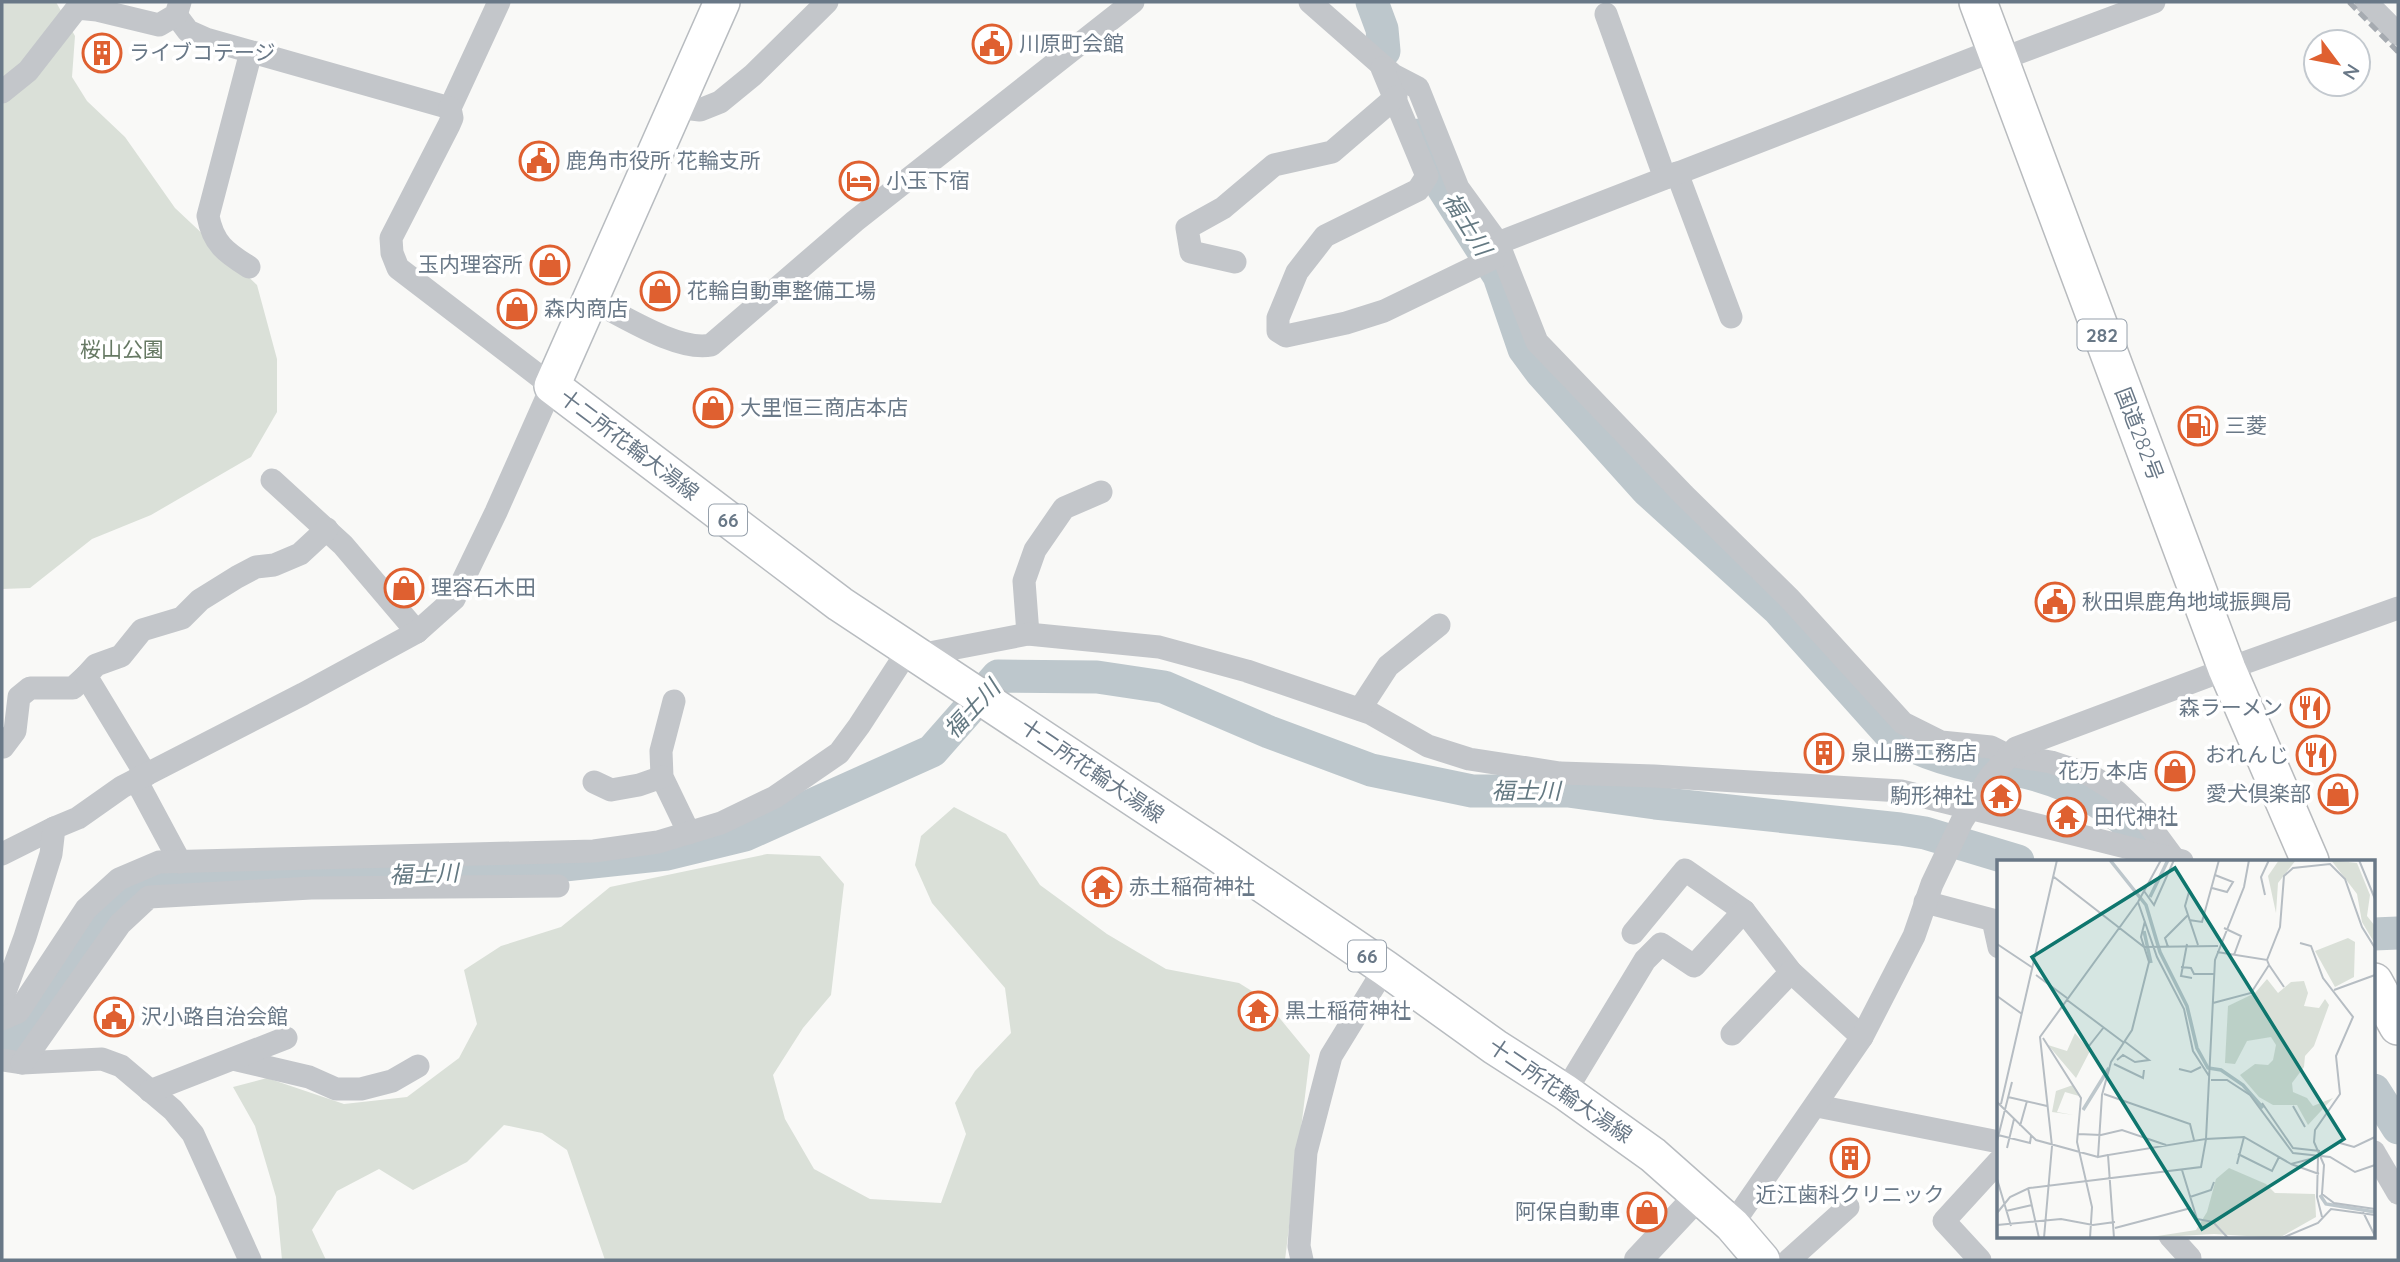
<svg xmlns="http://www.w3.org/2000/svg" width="2400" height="1262" font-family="Quicksand,'Noto Sans JP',sans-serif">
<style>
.green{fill:#dae0d8}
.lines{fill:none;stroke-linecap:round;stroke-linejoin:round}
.river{stroke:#bdc7cc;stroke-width:33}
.primary-casing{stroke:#b8bcc0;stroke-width:38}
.trunk-casing{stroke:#b8bbbe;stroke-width:40}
.minor{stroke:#c3c6ca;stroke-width:23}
.tertiary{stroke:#c3c6ca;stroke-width:28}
.primary{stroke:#fff;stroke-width:35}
.trunk{stroke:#fff;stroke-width:37}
.rail{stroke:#a6abb1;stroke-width:5;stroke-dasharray:10 5;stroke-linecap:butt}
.labels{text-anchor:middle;stroke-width:7;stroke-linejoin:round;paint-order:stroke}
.shield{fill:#fff;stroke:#96a0ab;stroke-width:2}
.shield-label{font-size:19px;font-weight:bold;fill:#697887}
.poi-label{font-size:21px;fill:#697887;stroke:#fff;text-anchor:start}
.park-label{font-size:21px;fill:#667963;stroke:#fff}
.street-label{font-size:21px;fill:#697887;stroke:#fff}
.water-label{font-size:23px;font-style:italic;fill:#647982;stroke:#fff}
.inset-river{fill:none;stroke:#bdc7cc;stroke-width:3.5}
.inset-road{fill:none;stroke:#b6bdc3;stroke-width:2}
.view{fill:#0f766e;fill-opacity:0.15;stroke:#0f766e;stroke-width:3.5}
.inset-edge{fill:none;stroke:#697887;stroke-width:3.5}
</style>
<rect width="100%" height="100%" fill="#f9f9f7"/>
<g class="green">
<polygon points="2,2 56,2 75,36 72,77 87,101 125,137 175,208 257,285 277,359 277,412 251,457 151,515 92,539 30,588 2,589"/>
<polygon points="954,807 1006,834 1040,885 1107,934 1166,969 1239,983 1263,998 1310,1055 1285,1260 605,1260 567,1150 542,1133 504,1125 467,1162 413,1190 379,1169 337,1191 312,1230 326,1260 282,1260 276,1197 255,1126 233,1087 267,1078 344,1104 407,1097 459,1058 477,1024 464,970 501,946 561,927 610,887 767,854 820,856 844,884 831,995 803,1028 773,1075 785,1119 814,1169 870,1199 941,1203 966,1134 955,1103 975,1071 1011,1033 1005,988 932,903 915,865 921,836"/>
</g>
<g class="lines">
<g class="river">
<polyline points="1372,2 1382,29 1384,51"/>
<path d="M 1419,135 L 1443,188 L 1499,276 L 1524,349 L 1541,372 L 1647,490 L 1778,609 L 1890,734 C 1916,750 1946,760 1975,766 C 1993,769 2011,768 2029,773 C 2072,784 2112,806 2144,838"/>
<polyline points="2374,934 2398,933"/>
<polyline points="2,1040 21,1033 43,1012 101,914 133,890 166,876 219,877 425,873 439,875 501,872 667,854 745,835 932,751 998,676 1097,677 1164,687 1269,732 1371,770 1472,791 1568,791 1655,803 1900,829 1925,833 2018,861"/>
<polyline points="2374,1090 2398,1128"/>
</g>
<defs>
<polyline id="primary" points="722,2 552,386 840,604 1216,853 1385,968 1495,1047 1565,1092 1653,1155 1732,1225 1762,1260"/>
<g id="trunk">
<polyline points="1978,2 2227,669 2310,861"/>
<polyline points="2374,982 2398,1026"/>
</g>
</defs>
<use href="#primary" class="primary-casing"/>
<use href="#trunk" class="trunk-casing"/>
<g class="minor">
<polyline points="1310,2 1393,75 1418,88 1458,188 1498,243 1537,342 1684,495 1790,599 1903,723 1941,742 1991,747 2007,755 2051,762 2090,775 2117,792 2144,818 2175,860"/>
<polyline points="2366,2 2398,34"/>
<polyline points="1606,14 1665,178"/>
<polyline points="176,15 188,31 206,39 450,108"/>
<polyline points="1999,60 2154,2"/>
<polyline points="1382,68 1427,176 1418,190 1325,236 1297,272 1278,318 1278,331 1286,336 1346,323 1384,311 1502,254"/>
<polyline points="2,92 28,71 77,8 97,10 159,25 176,15 180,2"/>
<polyline points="675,107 700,110 720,102 753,75 827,2"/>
<polyline points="450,108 499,2"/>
<polyline points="1677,173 1731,317"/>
<polyline points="1498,243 1995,50"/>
<polyline points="1235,262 1191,252 1187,228 1223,208 1274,165 1332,152 1396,97"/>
<path d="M 249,267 C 225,252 213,243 208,216 L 251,52"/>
<path d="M 591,300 C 622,315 678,352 711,345 L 855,221 L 1133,2"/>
<polyline points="272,480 343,545 417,632"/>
<polyline points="1028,634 1024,581 1035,550 1064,508 1101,492"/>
<polyline points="919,655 1028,634 1159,647 1247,671 1370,713 1428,746 1469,759 1560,773 1654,776 1901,791 2182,861"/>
<polyline points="674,701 661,751 662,777 689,833"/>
<polyline points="1360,709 1388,666 1439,625"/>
<polyline points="3,747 15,731 19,697 30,688 73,688 86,676"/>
<polyline points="146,775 86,676 96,665 121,656 142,630 182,618 200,600 237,577 256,567 274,565 300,554 327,529"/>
<polyline points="136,780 180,862"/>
<polyline points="594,782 611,790 639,785 662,777"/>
<polyline points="2,854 54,828"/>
<polyline points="1925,902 1993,920 1999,947"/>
<polyline points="1633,933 1685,870 1744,911 1791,972 1862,1037"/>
<polyline points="2,1000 25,937 51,854 54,828 78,818 122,787 303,694 417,632 454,599 496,512 552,386 398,268 392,253 391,238 449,125 452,118 450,108"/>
<polyline points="2,1019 18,1012 86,909 119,879 159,862 594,851 658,842 721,823 775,797 839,753 859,726 909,649"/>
<polyline points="1732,1034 1791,972"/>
<polyline points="233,1059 309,1077 336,1089 361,1089 392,1081 418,1066"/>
<polyline points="2,1060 22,1063 102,1059 121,1066 173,1110 193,1134 250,1260"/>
<polyline points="22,1063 120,924 149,897 311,888 558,886"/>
<polyline points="150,1091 286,1038"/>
<polyline points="1565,1092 1645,960 1661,944 1694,966 1744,911"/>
<polyline points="1817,1106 1999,1142"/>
<polyline points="2374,1152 2398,1193"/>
<polyline points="1732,1225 1862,1037 1914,936 1932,884 1962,821 1990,777 2016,748 2227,669 2398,608"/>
<polyline points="2170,1236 2190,1258"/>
<polyline points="1302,1260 1299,1246 1306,1152 1331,1056 1385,968"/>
<polyline points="1789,1260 1848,1207"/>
<polyline points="1980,1260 1944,1221 1999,1161"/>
</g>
<polyline class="tertiary" points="1638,1260 1699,1195"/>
<use href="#primary" class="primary"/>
<use href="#trunk" class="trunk"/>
<polyline class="rail" points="2349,2 2398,52"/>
</g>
<defs>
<symbol id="civic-ring" viewBox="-11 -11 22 22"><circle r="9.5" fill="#fff" stroke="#df6030" stroke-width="1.5"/><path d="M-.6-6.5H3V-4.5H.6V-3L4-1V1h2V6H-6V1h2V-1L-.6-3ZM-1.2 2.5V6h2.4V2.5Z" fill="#df6030"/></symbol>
<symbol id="building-ring" viewBox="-11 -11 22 22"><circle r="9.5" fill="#fff" stroke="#df6030" stroke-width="1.5"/><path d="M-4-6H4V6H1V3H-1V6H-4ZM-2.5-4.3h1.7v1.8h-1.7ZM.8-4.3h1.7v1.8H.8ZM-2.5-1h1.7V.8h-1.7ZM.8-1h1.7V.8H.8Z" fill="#df6030"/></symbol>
<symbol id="hotel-ring" viewBox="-11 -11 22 22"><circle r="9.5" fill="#fff" stroke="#df6030" stroke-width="1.5"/><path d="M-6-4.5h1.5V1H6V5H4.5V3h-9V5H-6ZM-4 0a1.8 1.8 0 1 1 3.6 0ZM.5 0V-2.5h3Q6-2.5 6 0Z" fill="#df6030"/></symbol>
<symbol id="shop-ring" viewBox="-11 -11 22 22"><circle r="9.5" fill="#fff" stroke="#df6030" stroke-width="1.5"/><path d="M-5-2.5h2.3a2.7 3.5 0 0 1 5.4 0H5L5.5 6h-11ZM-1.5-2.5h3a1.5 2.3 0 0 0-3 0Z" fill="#df6030"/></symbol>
<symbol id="fuel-ring" viewBox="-11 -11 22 22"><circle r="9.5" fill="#fff" stroke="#df6030" stroke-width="1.5"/><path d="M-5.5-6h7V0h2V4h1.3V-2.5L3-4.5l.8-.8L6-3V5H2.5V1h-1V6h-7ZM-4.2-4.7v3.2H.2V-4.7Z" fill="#df6030"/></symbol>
<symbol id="restaurant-ring" viewBox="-11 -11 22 22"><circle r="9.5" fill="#fff" stroke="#df6030" stroke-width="1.5"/><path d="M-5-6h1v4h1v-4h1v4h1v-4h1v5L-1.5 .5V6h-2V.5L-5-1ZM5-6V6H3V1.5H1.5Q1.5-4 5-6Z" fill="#df6030"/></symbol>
<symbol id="temple-ring" viewBox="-11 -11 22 22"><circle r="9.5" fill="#fff" stroke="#df6030" stroke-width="1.5"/><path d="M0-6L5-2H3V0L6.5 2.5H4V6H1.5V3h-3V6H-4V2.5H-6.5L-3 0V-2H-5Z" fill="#df6030"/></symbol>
</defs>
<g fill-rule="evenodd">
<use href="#civic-ring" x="970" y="22" width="44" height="44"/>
<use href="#building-ring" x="80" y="31" width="44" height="44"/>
<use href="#civic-ring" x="517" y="139" width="44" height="44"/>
<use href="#hotel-ring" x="837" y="159" width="44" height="44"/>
<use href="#shop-ring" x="528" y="243" width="44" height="44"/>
<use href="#shop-ring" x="638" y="269" width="44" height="44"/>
<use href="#shop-ring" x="495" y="287" width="44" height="44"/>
<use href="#shop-ring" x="691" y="386" width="44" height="44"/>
<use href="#fuel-ring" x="2176" y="404" width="44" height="44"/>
<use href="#shop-ring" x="382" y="566" width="44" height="44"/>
<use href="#civic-ring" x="2033" y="580" width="44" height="44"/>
<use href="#restaurant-ring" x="2288" y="686" width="44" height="44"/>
<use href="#building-ring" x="1802" y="731" width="44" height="44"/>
<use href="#restaurant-ring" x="2294" y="733" width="44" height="44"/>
<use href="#shop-ring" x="2153" y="749" width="44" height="44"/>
<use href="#shop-ring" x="2316" y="772" width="44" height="44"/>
<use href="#temple-ring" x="1979" y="774" width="44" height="44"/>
<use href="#temple-ring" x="2045" y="795" width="44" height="44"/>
<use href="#temple-ring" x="1080" y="865" width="44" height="44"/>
<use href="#temple-ring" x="1236" y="989" width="44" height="44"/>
<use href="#civic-ring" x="92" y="995" width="44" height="44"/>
<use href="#building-ring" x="1828" y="1136" width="44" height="44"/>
<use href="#shop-ring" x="1625" y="1190" width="44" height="44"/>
</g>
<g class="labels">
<g class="shield">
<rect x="2077.5" y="319.5" width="49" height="31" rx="5"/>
<rect x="709" y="504.5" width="38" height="31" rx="5"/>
<rect x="1348" y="940.5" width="38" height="31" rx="5"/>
</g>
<g class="shield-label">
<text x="2102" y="342">282</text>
<text x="728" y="527">66</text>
<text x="1367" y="963">66</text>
</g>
<g class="poi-label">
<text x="1019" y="51">川原町会館</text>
<text x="129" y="60">ライブコテージ</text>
<text x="566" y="168">鹿角市役所 花輪支所</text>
<text x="886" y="188">小玉下宿</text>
<text x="523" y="272" text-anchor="end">玉内理容所</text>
<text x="687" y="298">花輪自動車整備工場</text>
<text x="544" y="316">森内商店</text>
<text x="740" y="415">大里恒三商店本店</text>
<text x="2225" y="433">三菱</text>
<text x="431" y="595">理容石木田</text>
<text x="2082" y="609">秋田県鹿角地域振興局</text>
<text x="2283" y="715" text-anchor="end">森ラーメン</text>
<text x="1851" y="760">泉山勝工務店</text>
<text x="2289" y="762" text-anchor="end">おれんじ</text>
<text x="2148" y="778" text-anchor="end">花万 本店</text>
<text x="2311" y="801" text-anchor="end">愛犬倶楽部</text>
<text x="1974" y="803" text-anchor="end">駒形神社</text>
<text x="2094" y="824">田代神社</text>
<text x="1129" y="894">赤土稲荷神社</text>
<text x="1285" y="1018">黒土稲荷神社</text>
<text x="141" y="1024">沢小路自治会館</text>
<text x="1850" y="1202" text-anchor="middle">近江歯科クリニック</text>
<text x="1620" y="1219" text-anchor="end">阿保自動車</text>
</g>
<g class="park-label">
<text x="122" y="357">桜山公園</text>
</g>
<g class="street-label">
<text transform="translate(2139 434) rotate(69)" y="7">国道282号</text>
<text transform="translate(629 445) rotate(37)" y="7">十二所花輪大湯線</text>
<text transform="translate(1092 771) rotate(34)" y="7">十二所花輪大湯線</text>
<text transform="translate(1560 1091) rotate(34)" y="7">十二所花輪大湯線</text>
</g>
<g class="water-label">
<text transform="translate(1467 224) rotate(58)" y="8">福士川</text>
<text transform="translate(972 709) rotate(-47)" y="8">福士川</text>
<text x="1526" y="799">福士川</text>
<text transform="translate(424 874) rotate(-2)" y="8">福士川</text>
</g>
</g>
<g transform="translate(1997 860)">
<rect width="378" height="378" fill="#f9f9f7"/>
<path d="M 282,0 L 299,0 L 281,23 L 279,53 L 271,16 ZM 334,0 L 360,3 L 373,35 L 370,56 L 378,66 L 378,84 L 365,62 L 360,34 ZM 351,78 L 358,82 L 357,117 L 338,127 L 318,91 ZM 270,119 L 281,133 L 294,122 L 307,121 L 311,133 L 307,146 L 322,148 L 328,139 L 332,145 L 317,186 L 308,196 L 307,207 L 295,223 L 296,232 L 310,238 L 316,246 L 336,238 L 311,265 L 300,245 L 276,245 L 262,237 L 243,215 L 258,204 L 271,205 L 276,200 L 279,185 L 274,177 L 250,181 L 238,204 L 228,203 L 231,146 L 258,133 ZM 78,173 L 93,191 L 79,218 L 51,185 L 70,191 ZM 76,225 L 82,236 L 68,232 L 60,252 L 77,255 L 55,252 L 59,231 ZM 232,308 L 269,324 L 278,333 L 318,334 L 319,357 L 282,378 L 217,374 L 148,378 L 199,370 L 210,352 L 219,319 Z" fill="#dae0d8"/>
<path class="inset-river" d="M 113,0 L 149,45 L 163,92 L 190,146 L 200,188 L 211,208 L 224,210 L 246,225 L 266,248M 153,37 L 171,0M 147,71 L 154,103M 86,250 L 112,208M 323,335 L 329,344 L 378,352"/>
<path class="inset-road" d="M 362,0 L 378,39M 57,17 L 147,87 L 221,86M 215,28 L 230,32 L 236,22 L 218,15M 147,31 L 157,45 L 177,0M 192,32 L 188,46 L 201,85M 268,35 L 264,17 L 272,0M 141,42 L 160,97 L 187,149 L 196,191 L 212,216M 192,60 L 205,62 L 222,0M 227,68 L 244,76 L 237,95M 303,83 L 314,86 L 326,118 L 356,157 L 339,196 L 343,234 L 318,270 L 317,282 L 327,305 L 325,334 L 337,343 L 378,349M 0,84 L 36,108M 190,84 L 184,116 L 195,118M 171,87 L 168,78 L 191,55M 220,92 L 270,100 L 283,67 L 287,16 L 296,8 L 333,4 L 348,19 L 365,67 L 378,88M 272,105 L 287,127M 184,107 L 194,108 L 197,114 L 217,114M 39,115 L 70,138M 337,130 L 378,115M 0,136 L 25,154M 70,140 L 126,182M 216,143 L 254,133 L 272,105 L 270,100M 46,178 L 84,238 L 80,282 L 95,347 L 93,378M 92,186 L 107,167M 120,200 L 126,195 L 138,202 L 152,200 L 127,181M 117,204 L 146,218 L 147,210M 182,209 L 194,212 L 204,207M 214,220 L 230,220 L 253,235 L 296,293 L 333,297 L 358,312 L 378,305M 107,234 L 193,264 L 197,280M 11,237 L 50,246M 0,242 L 39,280 L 101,297M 265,243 L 296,288 L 323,291M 4,244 L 60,0M 296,246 L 308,267M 23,266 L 30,241M 81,274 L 104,275 L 125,270 L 169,285M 1,275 L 33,283 L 34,276M 0,281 L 15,222M 343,283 L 357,287 L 378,277M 10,288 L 17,259M 241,294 L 275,311 L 282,297M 111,295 L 101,297 L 105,235 L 114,202 L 135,170 L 152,102 L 144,77 L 148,61M 321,297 L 320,337 L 325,357M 240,304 L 247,277M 294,304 L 322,314M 185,310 L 200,359 L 216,362 L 231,378M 0,319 L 14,366M 31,328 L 42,378M 193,337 L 214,330 L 217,322M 9,351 L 35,345M 366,352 L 378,376M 0,353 L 13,337 L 32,328 L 204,307 L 209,279 L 247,277 L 294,304 L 321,297M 0,365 L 64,359 L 96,365 L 118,362M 118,368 L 194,348M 47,378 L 55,286 L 43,177 L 141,42 L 164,0M 117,378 L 111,295 L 209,279 L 218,100 L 247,27 L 252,0M 285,378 L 321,363 L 334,349 L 378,355"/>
<path class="view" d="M 178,8 L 347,279 L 205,369 L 35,97 Z"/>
<rect width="378" height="378" class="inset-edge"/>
</g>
<rect width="2400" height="1262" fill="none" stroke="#697887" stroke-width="7"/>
<g transform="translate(2337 63) rotate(122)"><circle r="33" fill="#ffffff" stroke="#c3c9cf" stroke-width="2"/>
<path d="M0-5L12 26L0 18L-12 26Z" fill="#df6030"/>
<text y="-10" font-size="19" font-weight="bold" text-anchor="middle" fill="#697887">N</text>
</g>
</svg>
